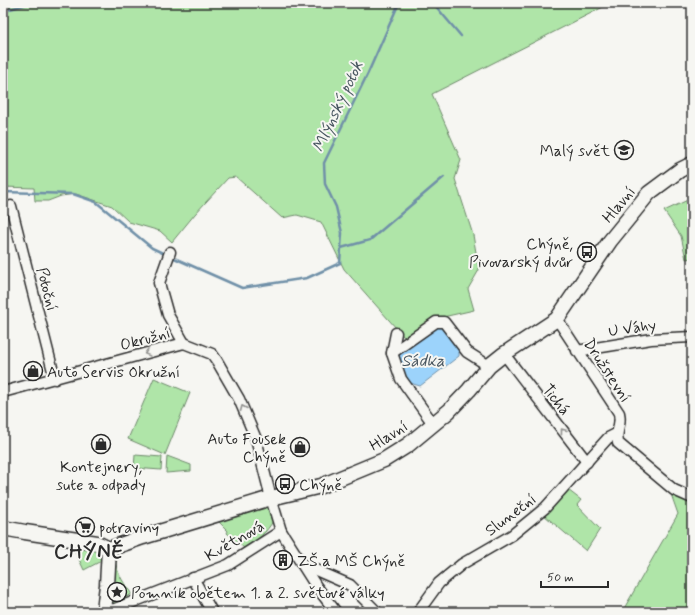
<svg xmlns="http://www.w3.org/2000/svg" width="695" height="615" font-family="Mynerve,sans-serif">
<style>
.green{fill:#afe5a8;stroke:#6d886a}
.water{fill:#9cd3fb;stroke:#6f90a8}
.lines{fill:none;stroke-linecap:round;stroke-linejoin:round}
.stream{stroke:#6f90a8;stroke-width:2.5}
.street-casing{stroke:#2b2b2b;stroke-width:13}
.secondary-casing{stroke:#2b2b2b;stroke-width:17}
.street{stroke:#f6f6f2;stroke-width:10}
.secondary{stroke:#f6f6f2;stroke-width:14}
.oneway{stroke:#90908e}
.labels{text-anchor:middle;stroke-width:4;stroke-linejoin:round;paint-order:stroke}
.poi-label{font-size:16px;fill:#2b2b2b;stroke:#f6f6f2;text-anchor:start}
.street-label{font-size:16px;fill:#2b2b2b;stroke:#f6f6f2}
.water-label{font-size:17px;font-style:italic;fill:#47555f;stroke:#f6f6f2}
.district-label{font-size:20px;font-weight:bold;letter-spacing:1px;fill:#2b2b2b;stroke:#f6f6f2}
</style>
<rect width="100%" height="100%" fill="#f6f6f2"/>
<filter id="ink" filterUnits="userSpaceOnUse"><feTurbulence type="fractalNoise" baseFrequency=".025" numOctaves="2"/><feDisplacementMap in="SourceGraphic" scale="8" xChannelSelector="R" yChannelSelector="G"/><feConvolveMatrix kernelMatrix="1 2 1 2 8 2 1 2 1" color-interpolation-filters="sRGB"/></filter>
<g filter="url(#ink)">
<g class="green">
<polygon points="3,3 611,3 432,94 461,160 455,179 473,235 479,270 468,289 474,310 443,317 404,337 344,269 321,222 297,215 282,218 236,177 228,178 195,214 172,242 160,231 129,222 112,206 76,194 61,196 48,201 35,201 34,188 3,187"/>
<polygon points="692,198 692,258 686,259 681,236 664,211"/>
<polygon points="154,378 190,393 165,455 128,439"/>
<polygon points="135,455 162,457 161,470 134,468"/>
<polygon points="167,456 191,465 191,471 166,473"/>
<polygon points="666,480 692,495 692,612 622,612 678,514"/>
<polygon points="568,490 581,500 577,505 600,529 586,551 544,515"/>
<path d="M 267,506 L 274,519 C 267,533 257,540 244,548 L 227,533 L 228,531 L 219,522 Z"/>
<polygon points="89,546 96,550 101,557 101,561 84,570 75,551"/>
<path d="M 116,554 C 118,559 116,560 116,564 C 117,573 126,587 132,594 L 119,601 L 119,605 L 110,605 L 112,579 Z"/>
</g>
<polygon class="water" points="438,327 445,329 459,350 459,356 420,386 410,383 399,366 397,358 401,352"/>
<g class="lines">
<g class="stream">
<polyline points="433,3 461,36"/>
<polyline points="3,11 31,3"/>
<polyline points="3,192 73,194 96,202 152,248 167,255"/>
<polyline points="341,248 370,240 444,177"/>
<polyline points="172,257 242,288 307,278 340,263 342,233 336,207 325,184 324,163 368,73 399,3"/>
</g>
<defs>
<g id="street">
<polyline points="11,206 55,379"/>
<polyline points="170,252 159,283 168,315 184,343"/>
<path d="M 557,319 L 619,413 C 622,426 615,429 618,443 L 674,490 L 692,498"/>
<polyline points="396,333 392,353 401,379 434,425"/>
<polyline points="577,351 651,339 692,337"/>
<polyline points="392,353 436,322 444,322 467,352 489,366"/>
<polyline points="504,354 587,462"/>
<polyline points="3,392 184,343 212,354 217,361 239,399 256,439 271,498 281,531 228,565 115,609 104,610"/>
<polyline points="281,531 316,586 336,612"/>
<polyline points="302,564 350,585 377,612"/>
<polyline points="193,578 212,612"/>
<polyline points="418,612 439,583 462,564 512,535 545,508 608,438 616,434"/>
</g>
<g id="secondary">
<polyline points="3,528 25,532 97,543 109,549"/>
<polyline points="109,549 143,537 271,498 321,486 384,460 408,445 449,411 469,390 489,366 504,354 557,319 610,241 649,193 680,170 692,164"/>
<polyline points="102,612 104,610 107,585 109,549"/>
</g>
</defs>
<use href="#street" class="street-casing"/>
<use href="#secondary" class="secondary-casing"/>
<use href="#street" class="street"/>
<use href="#secondary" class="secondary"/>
</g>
<defs><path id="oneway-chevron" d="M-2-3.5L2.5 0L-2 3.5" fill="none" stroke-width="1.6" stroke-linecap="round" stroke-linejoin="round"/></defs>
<g class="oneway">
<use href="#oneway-chevron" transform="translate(147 353) rotate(165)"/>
<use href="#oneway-chevron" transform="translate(243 408) rotate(-113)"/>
<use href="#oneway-chevron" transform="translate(563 431) rotate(-128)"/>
</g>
</g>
<defs>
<symbol id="school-ring" viewBox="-11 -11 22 22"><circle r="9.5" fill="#f6f6f2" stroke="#2b2b2b" stroke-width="1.5"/><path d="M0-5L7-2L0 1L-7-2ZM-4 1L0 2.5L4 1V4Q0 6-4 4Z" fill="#2b2b2b"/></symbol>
<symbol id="bus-ring" viewBox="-11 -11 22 22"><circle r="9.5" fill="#f6f6f2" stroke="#2b2b2b" stroke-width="1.5"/><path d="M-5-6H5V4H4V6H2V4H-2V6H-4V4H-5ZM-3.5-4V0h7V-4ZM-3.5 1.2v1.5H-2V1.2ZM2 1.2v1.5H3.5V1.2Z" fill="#2b2b2b"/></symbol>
<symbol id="shop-ring" viewBox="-11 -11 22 22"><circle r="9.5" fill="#f6f6f2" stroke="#2b2b2b" stroke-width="1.5"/><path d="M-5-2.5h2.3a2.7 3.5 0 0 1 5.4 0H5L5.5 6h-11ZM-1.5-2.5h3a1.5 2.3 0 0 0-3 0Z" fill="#2b2b2b"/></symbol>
<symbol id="supermarket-ring" viewBox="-11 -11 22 22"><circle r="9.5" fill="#f6f6f2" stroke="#2b2b2b" stroke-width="1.5"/><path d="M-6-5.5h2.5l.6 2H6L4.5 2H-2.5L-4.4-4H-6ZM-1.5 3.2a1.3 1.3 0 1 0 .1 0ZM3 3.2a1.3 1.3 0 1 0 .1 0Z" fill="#2b2b2b"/></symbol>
<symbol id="building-ring" viewBox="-11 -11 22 22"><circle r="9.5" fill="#f6f6f2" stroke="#2b2b2b" stroke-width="1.5"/><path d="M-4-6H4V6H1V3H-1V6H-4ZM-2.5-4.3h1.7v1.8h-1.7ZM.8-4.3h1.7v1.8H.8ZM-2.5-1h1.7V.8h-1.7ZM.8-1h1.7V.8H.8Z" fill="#2b2b2b"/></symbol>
<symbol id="sight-ring" viewBox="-11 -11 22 22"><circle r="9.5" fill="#f6f6f2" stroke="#2b2b2b" stroke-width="1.5"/><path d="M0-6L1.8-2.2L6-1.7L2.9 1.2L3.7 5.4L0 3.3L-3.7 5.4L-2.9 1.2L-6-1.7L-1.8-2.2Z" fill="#2b2b2b"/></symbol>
</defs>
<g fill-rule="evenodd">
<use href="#school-ring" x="613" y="139" width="22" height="22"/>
<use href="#bus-ring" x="576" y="241" width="22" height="22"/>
<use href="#shop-ring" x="22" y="360" width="22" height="22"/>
<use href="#shop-ring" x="90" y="433" width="22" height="22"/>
<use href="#shop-ring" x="289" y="436" width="22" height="22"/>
<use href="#bus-ring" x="274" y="473" width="22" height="22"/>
<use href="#supermarket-ring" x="74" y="516" width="22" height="22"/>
<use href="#building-ring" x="272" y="549" width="22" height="22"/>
<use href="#sight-ring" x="106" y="581" width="22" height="22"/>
</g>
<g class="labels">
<g class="poi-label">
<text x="610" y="156" text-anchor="end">Malý svět</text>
<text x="573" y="249" text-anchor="end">Chýně,<tspan x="573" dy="18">Pivovarský dvůr</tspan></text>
<text x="47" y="377">Auto Servis Okružní</text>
<text x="286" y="444" text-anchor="end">Auto Fousek<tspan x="286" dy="18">Chýně</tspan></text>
<text x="101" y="472" text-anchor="middle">Kontejnery,<tspan x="101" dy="18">sute a odpady</tspan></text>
<text x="299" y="490">Chýně</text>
<text x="99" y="533">potraviny</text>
<text x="297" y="566">ZŠ a MŠ Chýně</text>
<text x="131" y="598">Pomník obětem 1. a 2. světové války</text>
</g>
<g class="street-label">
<text transform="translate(618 204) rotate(-50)" y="6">Hlavní</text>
<text transform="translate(48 289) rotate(76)" y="6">Potoční</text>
<text transform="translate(632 327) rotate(-8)" y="6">U Váhy</text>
<text transform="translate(145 338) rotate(-15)" y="6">Okružní</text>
<text transform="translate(608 370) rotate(57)" y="6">Družstevní</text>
<text transform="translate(557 399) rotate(52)" y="6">Tichá</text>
<text transform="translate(388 435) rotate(-32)" y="6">Hlavní</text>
<text transform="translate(510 514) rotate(-37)" y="6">Sluneční</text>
<text transform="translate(234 540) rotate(-30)" y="6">Květnová</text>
</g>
<g class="water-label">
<text transform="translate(337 106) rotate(-65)" y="6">Mlýnský potok</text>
<text x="423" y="366">Sádka</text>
</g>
<g class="district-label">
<text x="89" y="558">CHÝNĚ</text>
</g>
</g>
<rect width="695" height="615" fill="none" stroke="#f6f6f2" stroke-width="16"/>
<rect x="8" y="8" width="679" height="599" fill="none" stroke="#2b2b2b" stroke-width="1.5" filter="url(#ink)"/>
<path d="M541 581v6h67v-6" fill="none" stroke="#2b2b2b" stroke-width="2"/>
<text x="547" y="581" font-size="12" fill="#2b2b2b" stroke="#f6f6f2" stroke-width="3" paint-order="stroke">50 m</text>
</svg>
